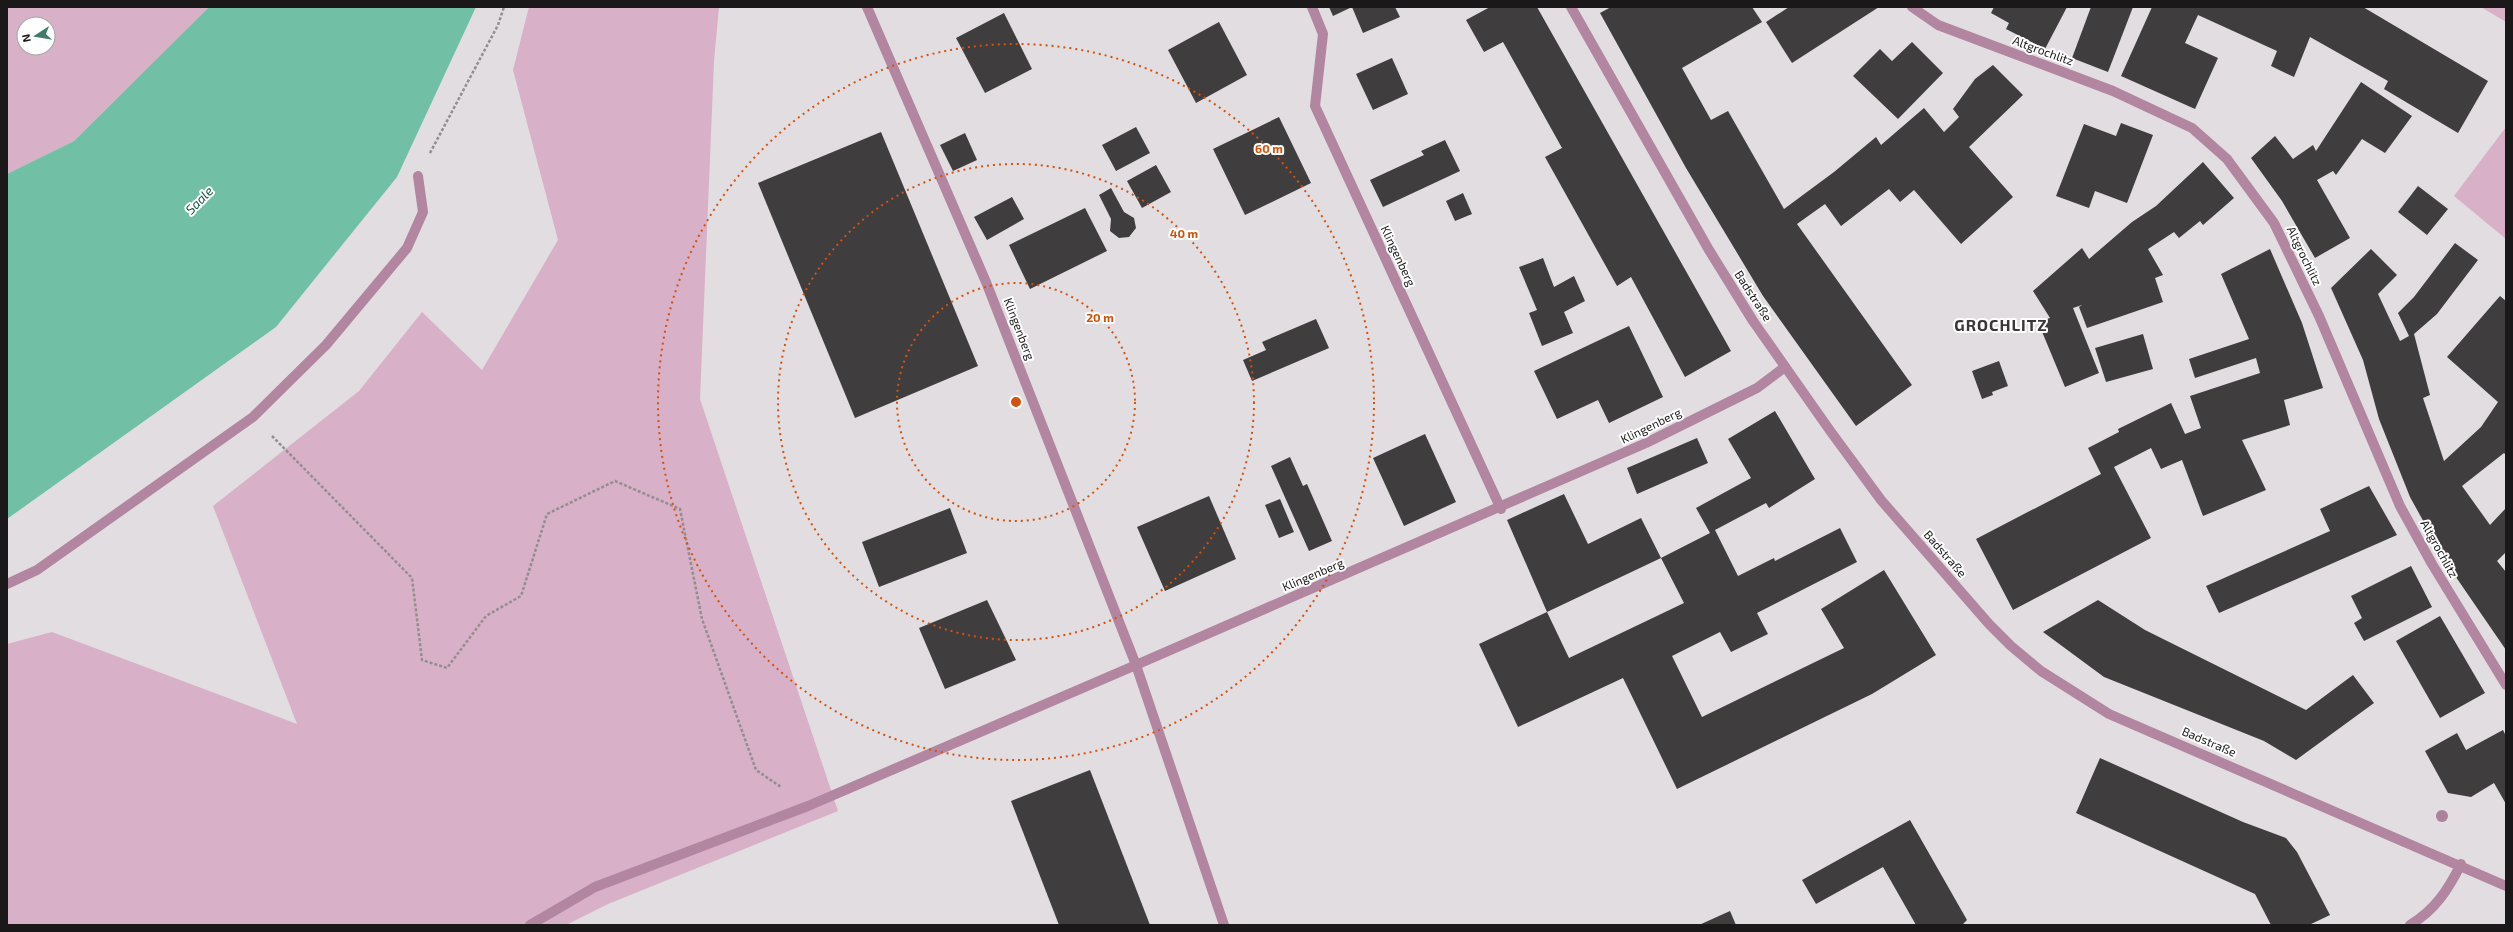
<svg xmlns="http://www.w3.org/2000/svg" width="2513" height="932" font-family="'Exo 2',sans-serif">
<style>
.green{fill:#d8b0c7;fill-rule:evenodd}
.water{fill:#71c0a6}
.building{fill:#403d3f}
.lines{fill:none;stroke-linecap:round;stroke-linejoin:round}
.path{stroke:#928e90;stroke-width:2.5;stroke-dasharray:3 2;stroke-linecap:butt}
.lane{stroke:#b285a0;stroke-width:10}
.street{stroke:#b285a0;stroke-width:10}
.tree{fill:#ab819c}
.ring{fill:none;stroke:#d3520d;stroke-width:2;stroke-dasharray:2 4}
.labels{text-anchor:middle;stroke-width:4;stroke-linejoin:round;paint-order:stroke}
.street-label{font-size:12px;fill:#1a1819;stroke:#fff}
.water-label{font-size:13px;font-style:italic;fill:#175746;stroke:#fff}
.district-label{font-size:16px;font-weight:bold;letter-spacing:1px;fill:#3b3739;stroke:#fff}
.centre{fill:#d3520d;stroke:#fff;stroke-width:2}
.ring-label{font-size:12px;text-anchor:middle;font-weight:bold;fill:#d3520d;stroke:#fff;stroke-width:4;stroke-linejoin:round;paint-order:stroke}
</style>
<rect width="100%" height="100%" fill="#e2dde0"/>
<g class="green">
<path d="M 7,7 L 209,7 L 74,141 L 7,174 ZM 24,24 L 48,24 L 48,48 L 24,48 Z"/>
<polygon points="529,7 719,7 714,61 700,399 838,811 608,904 566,925 7,925 7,644 52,632 297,724 213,506 359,391 422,312 482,370 558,240 513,70"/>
<polygon points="2481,7 2506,7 2506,22"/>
<polygon points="2506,127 2506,239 2454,196"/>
</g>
<polygon class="water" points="209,7 476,7 397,177 276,327 7,519 7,174 74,141"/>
<g class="building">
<polygon points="1329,7 1395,7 1400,17 1363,33 1352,7 1333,16"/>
<polygon points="1490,7 1537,7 1731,351 1685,377 1631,277 1617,286 1545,157 1562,148 1503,42 1484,52 1466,20"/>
<polygon points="1611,7 1752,7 1762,22 1682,68 1711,120 1728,111 1784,209 1834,172 1876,137 1881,145 1924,108 1944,132 1959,117 1953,109 1975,79 1993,65 2023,95 1969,147 2013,197 1961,244 1914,190 1900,202 1889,189 1841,226 1825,204 1797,224 1912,385 1856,426 1763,296 1686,168 1600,13"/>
<polygon points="1789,7 1879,7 1792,63 1766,22"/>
<polygon points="1994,7 2067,7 2045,49 2006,29 2009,23 1991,13"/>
<polygon points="2091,7 2133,7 2108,72 2072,58"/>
<polygon points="2152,7 2363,7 2488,81 2458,133 2384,89 2388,81 2310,37 2294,77 2271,66 2277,51 2198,15 2185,43 2218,58 2195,109 2121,76"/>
<polygon points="1004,13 1032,69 985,93 956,38"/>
<polygon points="1219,22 1247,75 1196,103 1168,50"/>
<polygon points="1912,42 1943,73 1898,119 1853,76 1880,49 1892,61"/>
<polygon points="1392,58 1408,94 1373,110 1356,74"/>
<polygon points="2361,82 2412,116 2385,153 2362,139 2336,175 2333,171 2317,180 2350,238 2315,258 2282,201 2251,158 2275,136 2293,159 2313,145 2316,151"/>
<polygon points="1279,117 1311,183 1245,215 1213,149"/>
<polygon points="2121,123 2153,135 2127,203 2095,191 2089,208 2056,196 2084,124 2116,136"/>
<polygon points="1136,127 1150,153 1116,171 1102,145"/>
<polygon points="881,132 978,366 855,418 758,183"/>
<polygon points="965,133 977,160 953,171 940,145"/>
<polygon points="1445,140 1460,171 1383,207 1370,180 1424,155 1421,151"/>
<polygon points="2203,162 2234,198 2203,225 2200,221 2179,238 2174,232 2148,249 2163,275 2155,278 2163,302 2087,328 2079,307 2082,305 2073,308 2099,373 2065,387 2038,322 2050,318 2033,291 2082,248 2089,259 2132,222 2156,206"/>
<polygon points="1156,165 1171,192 1142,208 1127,181"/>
<polygon points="2418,186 2448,209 2427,235 2398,212"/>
<polygon points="1111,188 1124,212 1134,218 1136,228 1129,237 1119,238 1110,231 1111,219 1099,195"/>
<polygon points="1463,193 1472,214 1455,221 1446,201"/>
<polygon points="1012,197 1024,219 987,240 974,217"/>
<polygon points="1085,208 1107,251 1030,289 1009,245"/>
<polygon points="2455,243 2478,260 2437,314 2414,334 2430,395 2423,398 2444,461 2481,427 2498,402 2447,357 2500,296 2506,301 2506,455 2504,453 2462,486 2490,525 2506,508 2506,552 2497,561 2506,572 2506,650 2447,564 2410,497 2379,419 2363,360 2331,288 2371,249 2397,275 2378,294 2400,341 2409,336 2398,313 2414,297"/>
<polygon points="2270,249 2302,323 2323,388 2284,400 2290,425 2242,440 2266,490 2203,516 2182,460 2161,469 2151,448 2114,467 2151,538 2013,610 1976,539 2101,474 2088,448 2119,432 2118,429 2171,403 2185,434 2201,428 2190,396 2260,373 2256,358 2195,378 2189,359 2249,339 2221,274"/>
<polygon points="1543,258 1554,287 1574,276 1585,301 1564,312 1573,333 1542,346 1529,313 1537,310 1519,267"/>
<polygon points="1316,319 1329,348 1252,381 1243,360 1266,350 1262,342"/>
<polygon points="1629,326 1663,397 1609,423 1598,400 1557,419 1534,371"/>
<polygon points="2143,334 2153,369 2106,382 2095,348"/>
<polygon points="1999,361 2008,386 1992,392 1993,395 1982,399 1972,371"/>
<polygon points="1775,411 1815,479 1769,508 1766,503 1715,530 1738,576 1774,558 1775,561 1840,528 1857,562 1757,613 1768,634 1731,652 1720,632 1672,656 1702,717 1844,648 1821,609 1884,570 1936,655 1872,694 1677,789 1623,678 1518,727 1479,644 1547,612 1569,658 1684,603 1661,558 1710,533 1696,508 1751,478 1728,439"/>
<polygon points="1425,434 1456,502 1404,526 1373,458"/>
<polygon points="1697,438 1708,463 1637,494 1627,468"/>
<polygon points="1290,457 1303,486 1307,484 1332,541 1309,551 1271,466"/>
<polygon points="2369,486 2397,535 2219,613 2206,586 2330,531 2320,509"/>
<polygon points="1564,494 1588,544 1641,518 1661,558 1547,612 1507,520"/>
<polygon points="1209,496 1236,559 1165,591 1137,527"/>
<polygon points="1280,499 1294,532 1279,538 1265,505"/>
<polygon points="950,508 967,553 879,587 862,542"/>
<polygon points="2411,566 2432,607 2364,641 2354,623 2362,618 2351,596"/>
<polygon points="987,600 1016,660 945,689 919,628"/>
<polygon points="2098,600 2145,630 2306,710 2353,675 2374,703 2296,760 2264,741 2104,677 2043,632"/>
<polygon points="2440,616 2485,693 2440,718 2396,641"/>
<polygon points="2503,730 2506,736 2506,804 2494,783 2471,797 2448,793 2425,751 2457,733 2466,750"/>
<polygon points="2100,758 2243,822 2286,838 2297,852 2330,915 2309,925 2271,925 2255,894 2076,813"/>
<polygon points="1090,770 1150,925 1059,925 1011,801"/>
<polygon points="1910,820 1967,920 1962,925 1916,925 1883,867 1816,904 1802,880"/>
<polygon points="1730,911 1736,925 1699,925"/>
</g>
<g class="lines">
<g class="path">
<polyline points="430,153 498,25 504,7"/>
<polyline points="272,436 412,578 422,660 447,668 486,616 521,596 547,514 615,481 680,509 702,619 756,770 781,787"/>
</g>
<g class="lane">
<polyline points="1312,7 1323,34 1315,106 1501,509"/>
<polyline points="7,584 37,570 253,417 326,345 407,248 423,212 418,176"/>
<polyline points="530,925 595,887 808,806 1136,665 986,282 867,7"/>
</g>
<g class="street">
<polyline points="1571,7 1709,250 1753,321 1831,432 1881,500 1989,624 2011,646 2041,671 2109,714 2506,886"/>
<polyline points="1912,7 1938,25 2113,91 2192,128 2227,159 2274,223 2319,316 2400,506 2432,564 2506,685"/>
<polyline points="1224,925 1136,665 1646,443 1757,388 1785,367"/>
<path d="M 2410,925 C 2435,910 2448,890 2461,864"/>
</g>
</g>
<circle class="tree" cx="2442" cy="816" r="6"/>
<g class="ring">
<circle cx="1016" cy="402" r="119"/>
<circle cx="1016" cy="402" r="238"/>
<circle cx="1016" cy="402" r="358"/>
</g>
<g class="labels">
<g class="street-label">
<text transform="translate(2043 51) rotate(20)" y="4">Altgrochlitz</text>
<text transform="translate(1398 256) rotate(65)" y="4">Klingenberg</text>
<text transform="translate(2304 256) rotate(64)" y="4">Altgrochlitz</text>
<text transform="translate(1753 296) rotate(57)" y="4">Badstraße</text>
<text transform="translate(1019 329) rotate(69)" y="4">Klingenberg</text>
<text transform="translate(1651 426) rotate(-26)" y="4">Klingenberg</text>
<text transform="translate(2439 549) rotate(61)" y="4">Altgrochlitz</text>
<text transform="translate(1945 554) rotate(49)" y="4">Badstraße</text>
<text transform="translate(1313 575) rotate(-23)" y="4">Klingenberg</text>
<text transform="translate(2209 742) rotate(23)" y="4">Badstraße</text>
</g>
<g class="water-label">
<text transform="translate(199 200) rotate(-46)" y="5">Saale</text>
</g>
<g class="district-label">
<text x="2001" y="331">GROCHLITZ</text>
</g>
</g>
<circle cx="1016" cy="402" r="6" class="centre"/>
<g class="ring-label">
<text x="1269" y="153">60 m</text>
<text x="1184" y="238">40 m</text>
<text x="1100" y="322">20 m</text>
</g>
<rect width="2513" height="932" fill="none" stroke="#1a1819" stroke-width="16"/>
<g transform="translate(36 36) rotate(258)"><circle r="19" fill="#ffffff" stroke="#a3a3a3"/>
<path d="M0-3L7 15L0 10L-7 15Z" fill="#3d7c68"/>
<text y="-6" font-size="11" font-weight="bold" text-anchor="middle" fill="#1a1819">N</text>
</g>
</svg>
